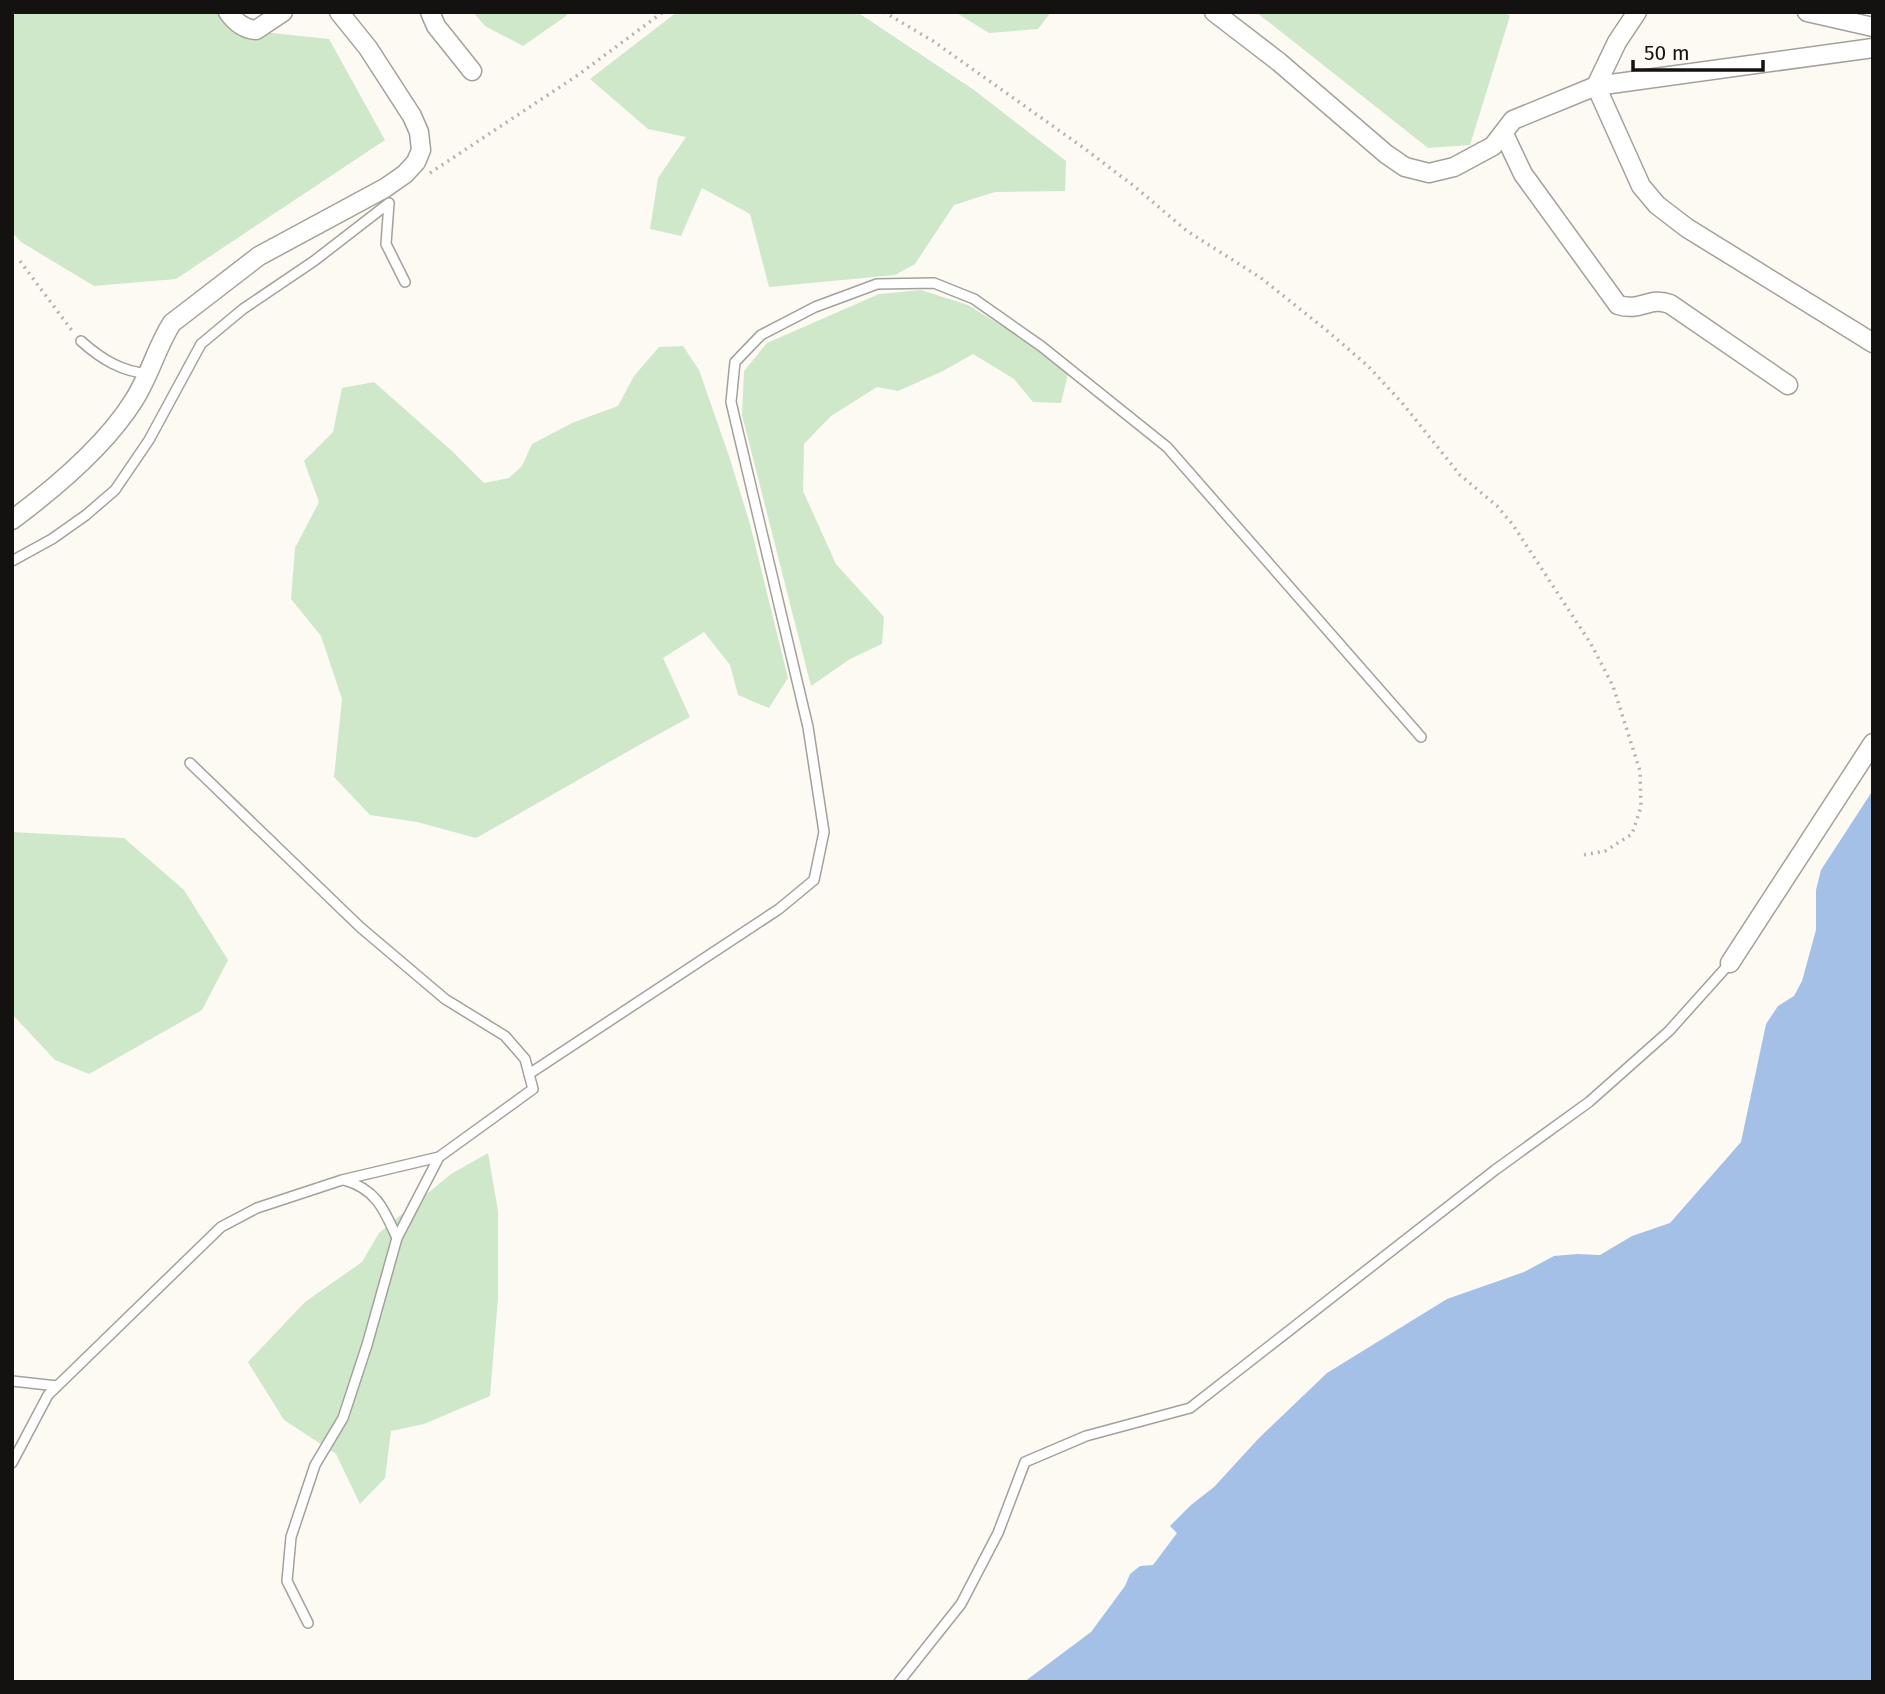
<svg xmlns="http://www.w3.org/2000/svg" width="1885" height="1694" font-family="'Fira Sans',sans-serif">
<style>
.green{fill:#cfe8c9}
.water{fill:#a5c0e6}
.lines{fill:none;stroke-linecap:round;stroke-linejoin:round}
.service-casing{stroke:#a3a19b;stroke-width:12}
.minor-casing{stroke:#a3a19b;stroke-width:21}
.path{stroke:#b5b3ae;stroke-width:3.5;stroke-dasharray:2 5;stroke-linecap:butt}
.service{stroke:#fff;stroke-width:9}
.minor{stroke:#fff;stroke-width:18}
</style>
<rect width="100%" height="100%" fill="#fdfaf4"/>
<g class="green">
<polygon points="12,12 225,12 234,29 329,39 385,140 176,279 94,286 21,242 12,232"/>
<polygon points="473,12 568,12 566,16 523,46 485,26"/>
<polygon points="677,12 857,12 974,90 1066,161 1065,191 995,192 954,205 915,264 895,275 769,287 750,214 702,188 681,236 650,229 658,178 686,137 648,129 590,79"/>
<polygon points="955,12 1051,12 1038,29 989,33"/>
<polygon points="1256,12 1505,12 1510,16 1470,145 1428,148"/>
<polygon points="921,290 968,305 1015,334 1068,374 1061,403 1033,402 1014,379 973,354 943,371 898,391 877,387 831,416 804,444 803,491 836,564 884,617 882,644 850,659 811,686 742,415 744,371 767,343 879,294"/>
<path d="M 683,346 L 699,370 L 729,456 L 750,524 L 788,678 L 769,708 L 738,695 L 730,665 L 704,632 L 663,658 L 690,717 C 618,756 548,798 476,838 L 417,822 L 370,815 L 334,777 L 342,699 L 321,636 L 291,599 L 295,548 L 319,502 L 304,461 L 333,432 L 342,388 L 374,382 L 452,451 L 484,483 L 509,478 L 522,466 L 532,444 L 572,423 L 618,406 L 634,376 L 659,347 Z"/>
<polygon points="12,832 124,838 184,890 228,960 202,1010 89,1074 55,1060 12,1014"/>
<polygon points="488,1153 498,1211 498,1298 490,1396 424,1424 391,1431 385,1478 360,1504 336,1454 284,1420 248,1362 305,1302 362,1262 379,1233 451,1174"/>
</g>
<polygon class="water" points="1873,790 1873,1682 1024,1682 1091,1632 1125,1586 1130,1574 1140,1566 1153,1565 1177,1533 1170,1526 1191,1505 1214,1487 1259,1438 1327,1373 1447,1299 1524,1272 1554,1256 1577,1254 1600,1255 1632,1236 1670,1223 1741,1142 1766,1024 1778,1006 1794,996 1802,981 1816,930 1816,890 1821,870"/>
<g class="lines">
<defs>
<g id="service">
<path d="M 81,341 C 101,359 122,372 150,374"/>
<polyline points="12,561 52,539 86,515 115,490 149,440 201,344 243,309 314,261 389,203 386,244 405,282"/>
<polyline points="529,1074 779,909 814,880 824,832 808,727 731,402 735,362 761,335 815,307 877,284 934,283 974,299 1041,346 1167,447 1421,737"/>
<path d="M 344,1180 C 376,1189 384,1209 397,1238"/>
<polyline points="12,1381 57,1386"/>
<polyline points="12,1463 48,1395 221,1227 257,1208 342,1180 439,1157 533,1089 525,1059 505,1036 445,999 360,927 190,763"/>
<polyline points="308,1623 287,1581 291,1537 315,1465 343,1418 367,1345 397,1238 439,1157"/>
<polyline points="899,1682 961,1604 998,1533 1025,1462 1086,1436 1190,1408 1495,1170 1589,1102 1669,1031 1730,963"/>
</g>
<g id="minor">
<path d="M 228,12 C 235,22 243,29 256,30 L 283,12"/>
<polyline points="430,12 436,26 472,71"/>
<polyline points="1214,12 1279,62 1386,154 1405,167 1429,173 1454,167 1493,146 1513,120 1596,86 1873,48"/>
<polyline points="1637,12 1617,42 1596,86 1641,186 1657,205 1687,228 1873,343"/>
<polyline points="1807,12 1873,27"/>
<path d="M 1504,134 L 1523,174 L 1618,305 C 1642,312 1649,296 1670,304 L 1788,385"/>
<path d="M 12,520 C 55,488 106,445 134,400 C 150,375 157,346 172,323 L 259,256 L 385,188 L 405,174 L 416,162 L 421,150 L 419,132 L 412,116 L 368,48 L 339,12"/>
<polyline points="1730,963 1873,743"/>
</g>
</defs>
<use href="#service" class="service-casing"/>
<use href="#minor" class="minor-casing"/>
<g class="path">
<polyline points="884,12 933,41 1081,146 1134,186 1187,231 1261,278 1325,329 1368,366 1403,404 1460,475 1497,506 1513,525 1591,644 1613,686 1640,771 1641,807 1632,834 1605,851 1583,855"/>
<polyline points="430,173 578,75 663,12"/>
<polyline points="20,261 73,332"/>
</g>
<use href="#service" class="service"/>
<use href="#minor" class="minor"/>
</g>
<rect width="1885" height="1694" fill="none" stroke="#131210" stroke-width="28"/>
<path d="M1633 60v10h130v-10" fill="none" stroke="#131210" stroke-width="3.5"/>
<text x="1644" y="60" font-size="21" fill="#131210" stroke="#fdfaf4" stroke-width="5" paint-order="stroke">50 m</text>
</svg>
